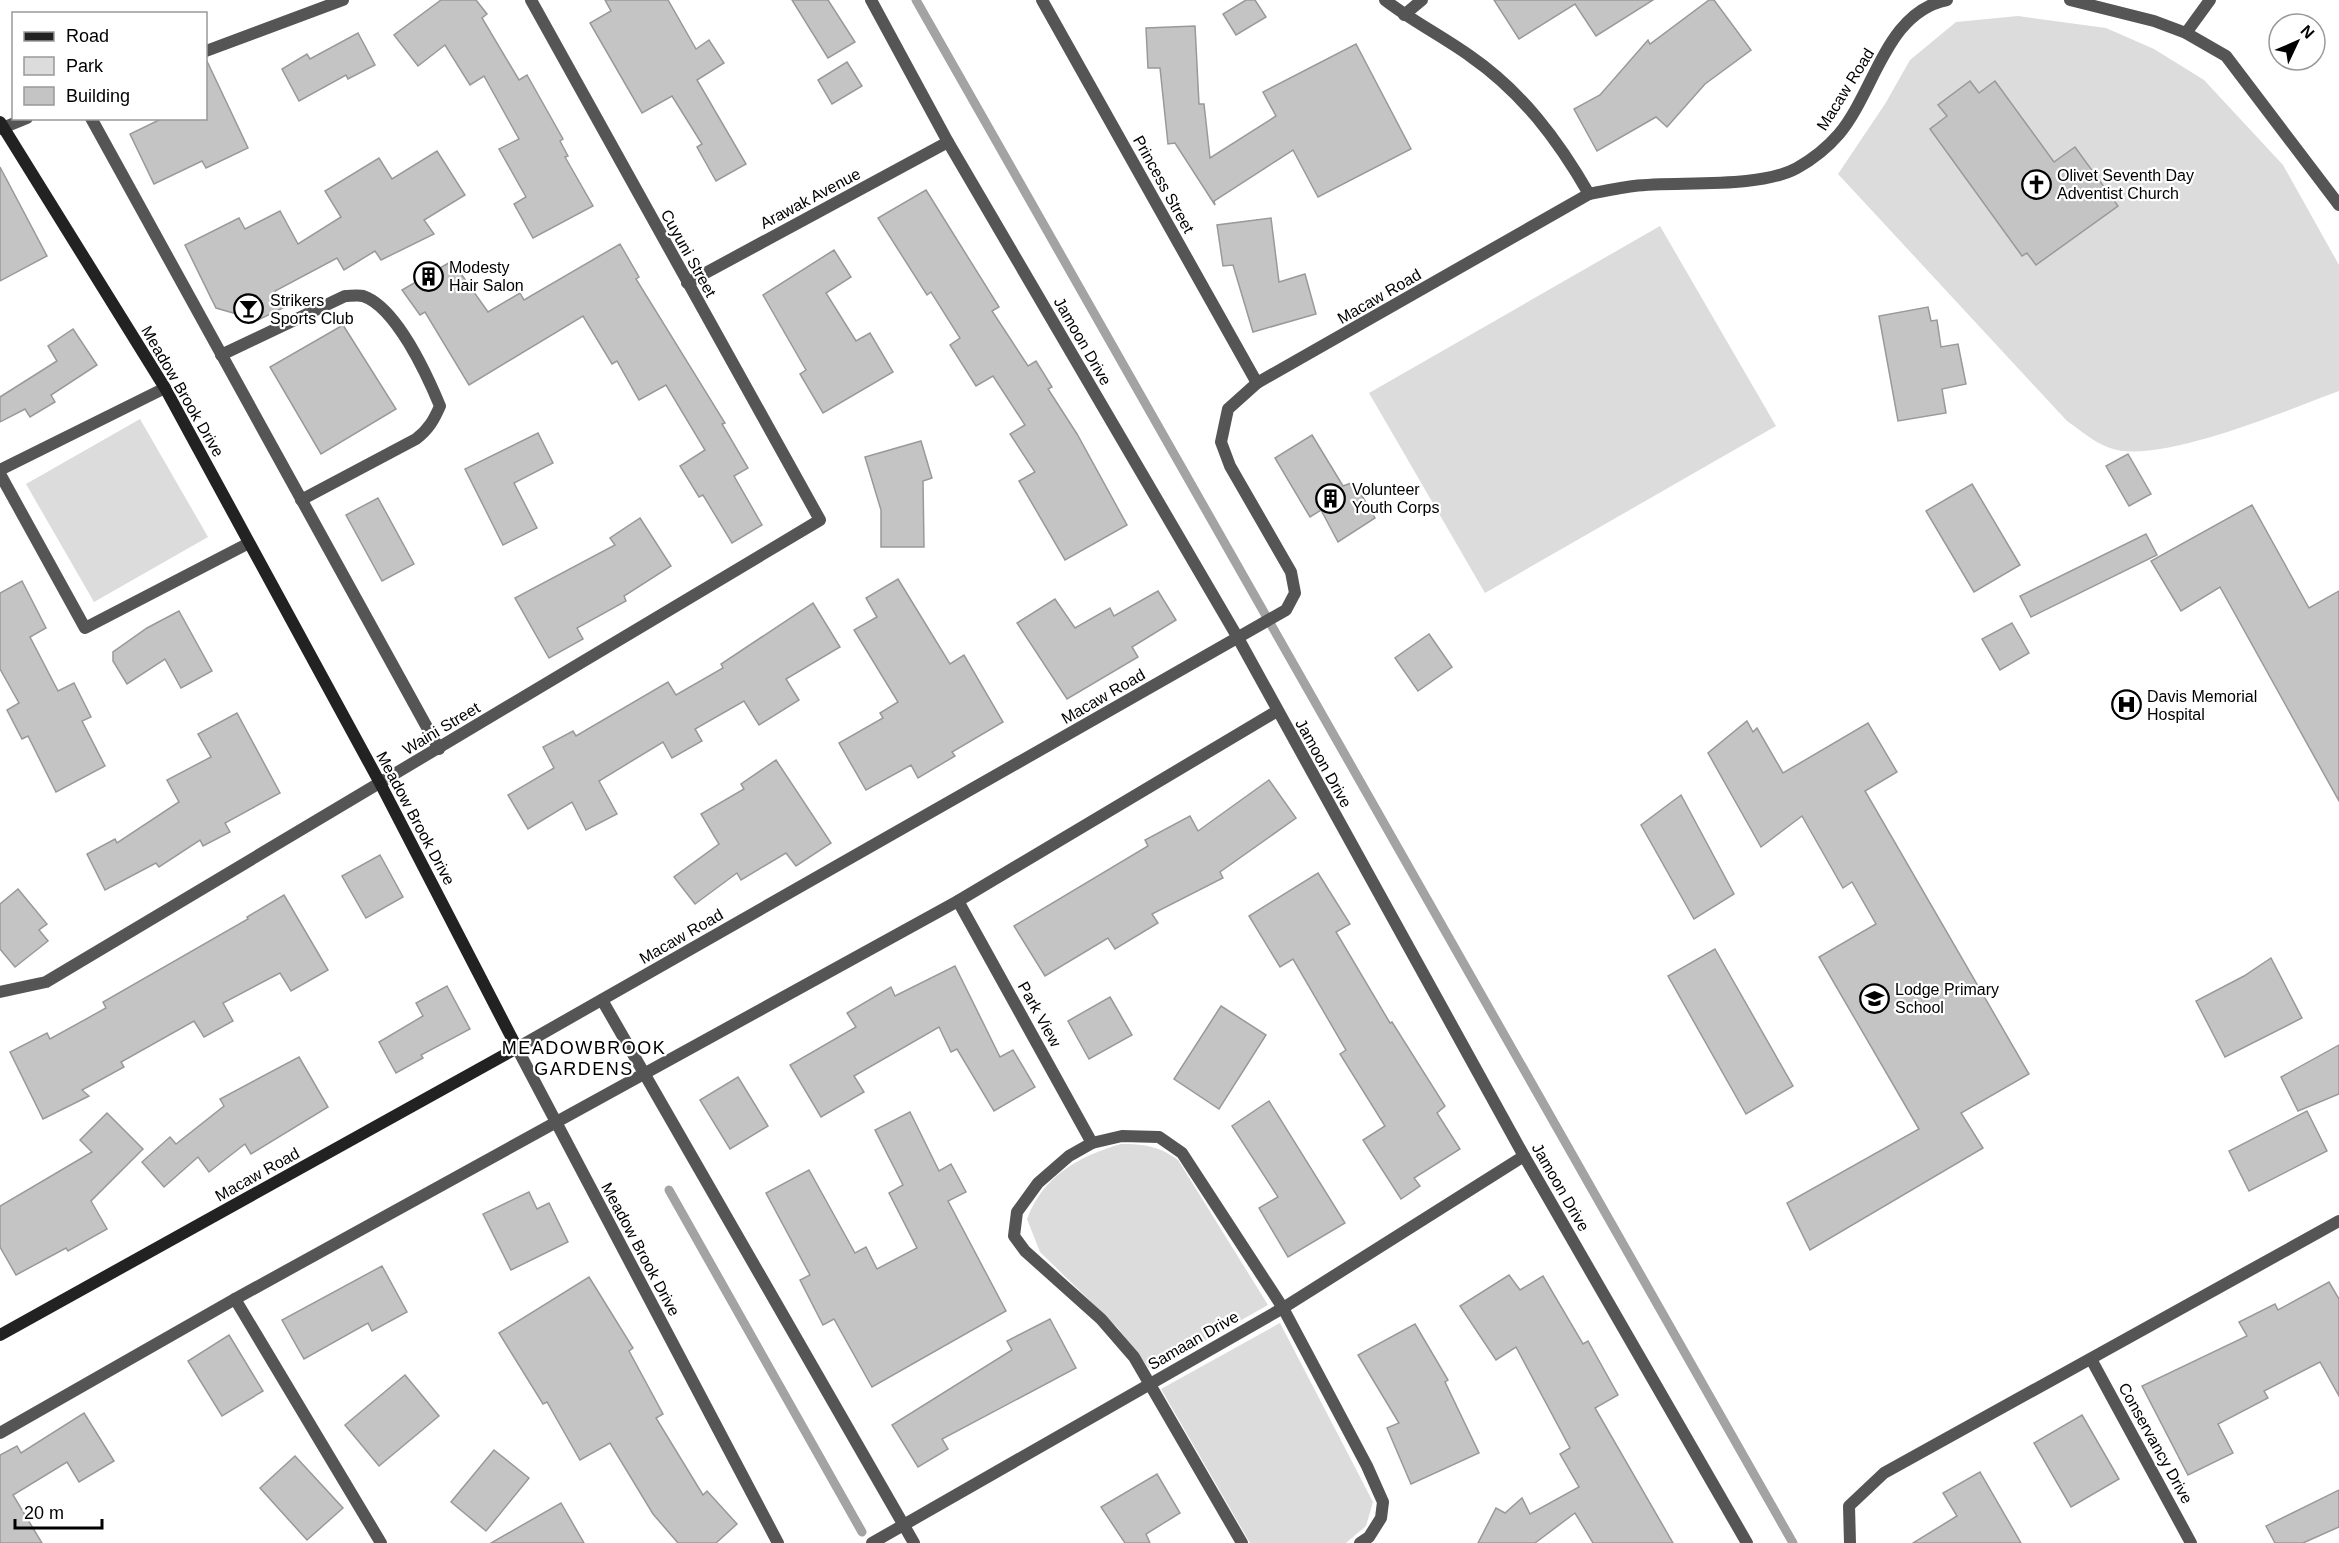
<svg xmlns="http://www.w3.org/2000/svg" width="2339" height="1543" font-family="Arial,sans-serif">
<style>
.green{fill:#dcdcdc}
.lines{fill:none;stroke-linecap:round;stroke-linejoin:round}
.stream{stroke:#a3a3a3;stroke-width:9}
.building{fill:#c4c4c4;stroke:#999;stroke-width:1.5}
.street{stroke:#555;stroke-width:12}
.secondary{stroke:#222;stroke-width:12}
.labels{text-anchor:middle;stroke-width:4.5;stroke-linejoin:round;paint-order:stroke}
.street-label{font-size:16px;fill:#000;stroke:#fff}
.poi-label{font-size:16px;fill:#000;stroke:#fff;text-anchor:start}
.neighbourhood-label{font-size:18px;letter-spacing:1.5px;fill:#000;stroke:#fff}
</style>
<rect width="100%" height="100%" fill="#fff"/>
<g class="green">
<path d="M 2018,16 L 2106,28 L 2154,49 L 2204,80 L 2283,165 L 2339,265 L 2339,391 C 2290,409 2157,466 2110,448 C 2095,443 2080,430 2067,421 L 1838,174 L 1885,104 L 1910,60 L 1956,22 Z"/>
<polygon points="1660,226 1776,426 1485,593 1369,393"/>
<polygon points="140,419 208,537 94,602 26,484"/>
<path d="M 1121,1144 C 1144,1144 1159,1146 1178,1160 L 1268,1305 L 1151,1371 L 1117,1327 L 1040,1252 L 1027,1219 C 1043,1176 1079,1156 1121,1144 Z"/>
<polygon points="1280,1323 1373,1502 1366,1526 1346,1543 1250,1543 1161,1389"/>
</g>
<g class="lines">
<g class="stream">
<polyline points="916,0 1793,1543"/>
<polyline points="669,1190 862,1532"/>
</g>
</g>
<g class="building">
<polygon points="441,0 476,0 487,14 482,18 519,80 527,75 563,139 560,141 568,156 565,157 593,206 533,238 514,204 526,197 499,149 519,139 484,76 470,85 445,45 418,66 394,35"/>
<polygon points="605,0 668,0 696,49 709,40 724,63 697,80 746,164 716,181 697,147 702,144 672,96 642,113 590,23 611,11"/>
<polygon points="792,0 828,0 855,42 828,58"/>
<polygon points="1246,0 1255,0 1266,17 1236,35 1223,14"/>
<polygon points="1494,0 1653,0 1596,36 1575,4 1519,39"/>
<polygon points="1709,0 1714,0 1751,50 1705,84 1667,127 1656,117 1597,151 1574,109 1600,95 1648,40 1650,44"/>
<polygon points="1195,26 1199,104 1204,104 1210,158 1276,116 1263,92 1356,44 1411,149 1318,197 1293,150 1214,201 1215,205 1175,143 1168,144 1160,68 1148,68 1146,28"/>
<polygon points="358,33 375,65 348,79 346,75 299,101 282,69 307,54 310,59"/>
<polygon points="206,59 248,148 206,168 202,161 154,184 130,134 163,118 206,118"/>
<polygon points="847,62 862,86 832,104 818,80"/>
<polygon points="1970,81 1979,93 1995,81 2054,162 2075,147 2118,206 2036,265 2027,253 2022,256 1930,129 1947,116 1938,105"/>
<polygon points="437,151 465,195 424,220 434,234 381,260 375,251 344,270 337,258 275,291 283,308 258,320 216,308 185,245 239,218 245,229 280,211 298,244 341,217 325,191 379,158 392,179"/>
<polygon points="0,167 47,256 0,281"/>
<polygon points="926,190 999,307 992,311 1028,366 1036,361 1052,387 1048,389 1077,434 1127,525 1065,560 1019,481 1035,472 1010,434 1025,425 993,376 976,386 950,345 960,338 931,292 927,295 878,218"/>
<polygon points="1271,218 1279,282 1305,274 1316,314 1253,332 1233,265 1223,266 1217,225"/>
<polygon points="620,244 639,277 636,279 725,423 722,424 748,468 734,476 762,525 732,543 703,495 699,497 680,466 705,450 666,385 639,400 617,361 612,364 583,316 469,385 425,312 420,315 402,290 452,261 488,312 520,293 524,300"/>
<polygon points="834,250 851,277 826,293 856,341 870,333 893,372 823,413 800,374 806,370 763,295"/>
<polygon points="1928,307 1931,321 1937,320 1941,347 1958,344 1966,384 1942,389 1946,413 1898,421 1879,316"/>
<polygon points="343,325 396,409 321,454 270,367"/>
<polygon points="73,329 97,365 51,395 55,402 30,417 25,409 0,422 0,397 57,361 48,346"/>
<polygon points="538,433 553,463 514,483 537,528 503,545 465,469"/>
<polygon points="1312,435 1343,486 1354,482 1375,518 1338,542 1321,510 1310,517 1275,458"/>
<polygon points="921,441 932,478 923,481 924,547 881,547 881,510 865,457"/>
<polygon points="2128,454 2151,494 2129,506 2106,466"/>
<polygon points="1972,484 2020,565 1974,592 1926,511"/>
<polygon points="378,498 414,564 382,581 346,515"/>
<polygon points="2252,505 2309,608 2339,591 2339,801 2220,587 2181,611 2151,561"/>
<polygon points="640,518 671,566 624,596 626,601 577,628 583,639 549,658 515,598 615,545 610,538"/>
<polygon points="2146,534 2157,555 2031,617 2020,596"/>
<polygon points="898,579 950,664 964,655 1003,722 952,752 955,756 918,778 911,765 866,790 839,743 883,718 880,713 898,702 854,630 877,617 866,598"/>
<polygon points="22,581 46,628 30,637 58,691 74,683 91,717 82,721 105,766 56,792 28,736 22,739 7,710 19,703 0,669 0,593"/>
<polygon points="1158,591 1176,620 1132,647 1138,657 1067,699 1017,623 1055,599 1075,628 1110,608 1114,616"/>
<polygon points="813,603 840,647 786,679 799,700 759,725 744,701 695,729 702,741 672,758 663,742 599,781 617,814 586,830 572,802 528,829 508,795 554,768 543,747 573,731 576,736 668,682 676,695 723,668 721,664"/>
<polygon points="179,611 212,671 181,688 165,659 127,684 113,661 113,652 147,628"/>
<polygon points="2012,623 2029,653 2000,670 1982,639"/>
<polygon points="1429,634 1452,667 1418,691 1395,658"/>
<polygon points="237,713 280,793 225,823 230,832 203,846 200,840 159,867 156,863 105,890 87,854 115,839 117,843 179,802 167,780 211,757 198,734"/>
<polygon points="1747,721 1753,732 1757,728 1783,773 1868,723 1897,772 1865,791 2029,1074 1961,1113 1983,1148 1810,1250 1787,1203 1919,1129 1819,957 1876,924 1852,882 1843,888 1802,816 1761,847 1708,753"/>
<polygon points="776,760 831,843 796,866 786,853 741,880 737,873 695,904 674,877 719,844 701,814 744,789 741,784"/>
<polygon points="1269,780 1296,818 1220,872 1223,878 1152,914 1158,923 1115,949 1108,938 1045,976 1014,926 1148,846 1145,840 1190,816 1198,831"/>
<polygon points="1681,795 1734,894 1694,919 1641,825"/>
<polygon points="380,855 403,897 366,918 342,876"/>
<polygon points="1318,873 1350,924 1336,932 1390,1023 1392,1022 1445,1106 1437,1113 1460,1149 1414,1178 1420,1186 1401,1199 1363,1140 1385,1126 1340,1054 1346,1050 1293,959 1280,967 1249,916"/>
<polygon points="18,889 47,924 39,930 48,941 15,967 0,949 0,904"/>
<polygon points="284,895 328,970 291,991 280,973 223,1003 233,1021 204,1037 194,1021 121,1062 124,1067 82,1090 89,1096 43,1119 10,1052 47,1033 50,1039 106,1008 103,1002 248,919 247,917"/>
<polygon points="1715,949 1793,1086 1746,1114 1668,976"/>
<polygon points="2271,958 2302,1018 2225,1057 2196,1001 2244,976"/>
<polygon points="955,966 1000,1057 1013,1050 1035,1087 994,1111 957,1049 951,1052 939,1027 854,1076 864,1092 821,1117 790,1065 856,1027 847,1013 891,987 895,996"/>
<polygon points="447,986 470,1029 421,1055 423,1058 396,1073 379,1042 423,1016 416,1003"/>
<polygon points="1110,997 1132,1035 1089,1059 1068,1021"/>
<polygon points="1221,1006 1266,1035 1219,1109 1174,1079"/>
<polygon points="2339,1045 2339,1094 2298,1111 2281,1077"/>
<polygon points="299,1057 328,1107 251,1154 245,1144 209,1172 198,1157 164,1187 142,1162 170,1137 176,1144 224,1106 220,1099"/>
<polygon points="738,1077 768,1126 730,1149 700,1100"/>
<polygon points="1269,1101 1345,1223 1288,1257 1259,1208 1278,1197 1232,1126"/>
<polygon points="2307,1111 2327,1151 2249,1191 2229,1151"/>
<polygon points="910,1112 939,1171 951,1164 966,1192 948,1201 1006,1311 872,1387 834,1319 823,1325 800,1280 810,1275 766,1193 809,1170 855,1253 866,1247 877,1269 917,1248 889,1193 903,1185 875,1130"/>
<polygon points="107,1113 143,1149 91,1201 107,1229 68,1251 66,1248 16,1275 0,1247 0,1206 92,1152 80,1140"/>
<polygon points="529,1192 537,1209 549,1203 568,1242 511,1270 483,1214"/>
<polygon points="382,1266 407,1312 372,1331 368,1323 304,1359 282,1320"/>
<polygon points="1509,1275 1520,1290 1543,1276 1583,1344 1588,1341 1618,1395 1595,1408 1673,1543 1593,1543 1575,1513 1535,1543 1478,1543 1496,1508 1505,1513 1522,1498 1530,1514 1579,1487 1560,1454 1570,1448 1516,1347 1496,1360 1460,1306"/>
<polygon points="589,1277 633,1348 629,1351 663,1414 656,1418 703,1495 707,1491 737,1524 716,1543 678,1543 653,1514 610,1443 580,1460 547,1402 543,1404 499,1333"/>
<polygon points="2329,1282 2339,1299 2339,1396 2320,1362 2264,1391 2268,1398 2218,1424 2233,1453 2188,1475 2142,1386 2247,1336 2239,1322 2275,1304 2278,1310"/>
<polygon points="1050,1319 1076,1368 942,1439 948,1449 918,1467 892,1425 1012,1350 1007,1341"/>
<polygon points="1415,1324 1448,1380 1445,1382 1479,1453 1411,1484 1387,1428 1399,1423 1358,1355"/>
<polygon points="229,1335 263,1391 222,1416 188,1361"/>
<polygon points="405,1375 439,1416 379,1466 345,1425"/>
<polygon points="84,1413 114,1461 79,1482 67,1462 13,1495 42,1543 0,1543 0,1455 17,1446 21,1453"/>
<polygon points="2082,1415 2119,1479 2071,1507 2034,1443"/>
<polygon points="494,1450 529,1478 486,1531 451,1502"/>
<polygon points="295,1456 343,1508 307,1540 260,1488"/>
<polygon points="1980,1472 2021,1543 1913,1543 1957,1516 1943,1493"/>
<polygon points="1157,1474 1180,1513 1146,1534 1150,1543 1125,1543 1101,1507"/>
<polygon points="2339,1490 2339,1527 2303,1543 2275,1543 2266,1526"/>
<polygon points="561,1503 584,1543 491,1543"/>
</g>
<g class="lines">
<g class="street">
<polyline points="871,0 948,142 1238,638 1524,1156 1747,1543"/>
<polyline points="1042,0 1257,383"/>
<path d="M 1385,0 C 1412,21 1442,36 1470,56 C 1522,92 1558,140 1589,194"/>
<polyline points="2070,0 2154,21 2186,33 2226,56 2339,205"/>
<polyline points="1404,15 1422,0"/>
<polyline points="2186,33 2210,0"/>
<polyline points="206,51 343,0"/>
<polyline points="91,118 439,749"/>
<polyline points="0,129 27,118"/>
<polyline points="687,283 948,142"/>
<path d="M 221,355 L 345,296 C 350,296 358,295 363,296 C 396,307 427,375 440,406 C 434,420 428,430 416,439 L 301,500"/>
<polyline points="0,470 165,388"/>
<polyline points="0,474 85,628 249,543"/>
<polyline points="958,901 1092,1143"/>
<polyline points="0,992 46,982 820,520 531,0"/>
<polyline points="602,1000 914,1543"/>
<polyline points="235,1299 381,1543"/>
<polyline points="2091,1359 2191,1543"/>
<polyline points="0,1433 235,1299 958,901 1277,711"/>
<path d="M 778,1543 L 517,1048 L 1286,610 L 1295,593 L 1291,572 L 1230,466 L 1221,442 L 1228,409 L 1257,383 L 1589,194 C 1604,191 1619,188 1634,186 C 1679,181 1759,189 1797,168 C 1813,159 1827,148 1839,134 C 1875,91 1886,12 1947,0"/>
<polyline points="872,1543 1283,1308 1524,1156"/>
<polyline points="1242,1543 1134,1357 1101,1319 1025,1251 1014,1236 1017,1212 1038,1183 1069,1156 1092,1143 1122,1136 1159,1137 1182,1153 1283,1308 1367,1466 1383,1502 1381,1518 1369,1537 1360,1543"/>
<polyline points="1850,1543 1849,1506 1884,1473 2339,1221"/>
</g>
<polyline class="secondary" points="0,122 165,388 380,783 517,1048 0,1335"/>
</g>
<defs>
<symbol id="church-ring" viewBox="-11 -11 22 22"><circle r="9.5" fill="#fff" stroke="#000" stroke-width="1.5"/><path d="M-1.2-6h2.4v3.5h3.3v2.4h-3.3V6h-2.4V-.1h-3.3v-2.4h3.3Z" fill="#000"/></symbol>
<symbol id="building-ring" viewBox="-11 -11 22 22"><circle r="9.5" fill="#fff" stroke="#000" stroke-width="1.5"/><path d="M-4-6H4V6H1V3H-1V6H-4ZM-2.5-4.3h1.7v1.8h-1.7ZM.8-4.3h1.7v1.8H.8ZM-2.5-1h1.7V.8h-1.7ZM.8-1h1.7V.8H.8Z" fill="#000"/></symbol>
<symbol id="bar-ring" viewBox="-11 -11 22 22"><circle r="9.5" fill="#fff" stroke="#000" stroke-width="1.5"/><path d="M-6-5H6L.8 .8V4.5H3.5V6h-7V4.5H-.8V.8Z" fill="#000"/></symbol>
<symbol id="hospital-ring" viewBox="-11 -11 22 22"><circle r="9.5" fill="#fff" stroke="#000" stroke-width="1.5"/><path d="M-5-5h3v3.5h4V-5h3V5h-3V1.5h-4V5h-3Z" fill="#000"/></symbol>
<symbol id="school-ring" viewBox="-11 -11 22 22"><circle r="9.5" fill="#fff" stroke="#000" stroke-width="1.5"/><path d="M0-5L7-2L0 1L-7-2ZM-4 1L0 2.5L4 1V4Q0 6-4 4Z" fill="#000"/></symbol>
</defs>
<g fill-rule="evenodd">
<use href="#church-ring" x="2020" y="168" width="33" height="33"/>
<use href="#building-ring" x="412" y="260" width="33" height="33"/>
<use href="#bar-ring" x="232" y="292" width="33" height="33"/>
<use href="#building-ring" x="1314" y="482" width="33" height="33"/>
<use href="#hospital-ring" x="2110" y="688" width="33" height="33"/>
<use href="#school-ring" x="1858" y="982" width="33" height="33"/>
</g>
<g class="labels">
<g class="street-label">
<text transform="translate(1845 89) rotate(-58)" y="6">Macaw Road</text>
<text transform="translate(1164 184) rotate(61)" y="6">Princess Street</text>
<text transform="translate(810 198) rotate(-28)" y="6">Arawak Avenue</text>
<text transform="translate(689 253) rotate(61)" y="6">Cuyuni Street</text>
<text transform="translate(1379 296) rotate(-30)" y="6">Macaw Road</text>
<text transform="translate(1083 341) rotate(60)" y="6">Jamoon Drive</text>
<text transform="translate(183 391) rotate(60)" y="6">Meadow Brook Drive</text>
<text transform="translate(1103 696) rotate(-30)" y="6">Macaw Road</text>
<text transform="translate(441 728) rotate(-31)" y="6">Waini Street</text>
<text transform="translate(1324 763) rotate(61)" y="6">Jamoon Drive</text>
<text transform="translate(416 818) rotate(62)" y="6">Meadow Brook Drive</text>
<text transform="translate(681 936) rotate(-30)" y="6">Macaw Road</text>
<text transform="translate(1040 1014) rotate(61)" y="6">Park View</text>
<text transform="translate(257 1174) rotate(-29)" y="6">Macaw Road</text>
<text transform="translate(1561 1187) rotate(60)" y="6">Jamoon Drive</text>
<text transform="translate(641 1249) rotate(62)" y="6">Meadow Brook Drive</text>
<text transform="translate(1193 1340) rotate(-30)" y="6">Samaan Drive</text>
<text transform="translate(2156 1443) rotate(61)" y="6">Conservancy Drive</text>
</g>
<g class="poi-label">
<text x="2057" y="181">Olivet Seventh Day<tspan x="2057" dy="18">Adventist Church</tspan></text>
<text x="449" y="273">Modesty<tspan x="449" dy="18">Hair Salon</tspan></text>
<text x="270" y="306">Strikers<tspan x="270" dy="18">Sports Club</tspan></text>
<text x="1352" y="495">Volunteer<tspan x="1352" dy="18">Youth Corps</tspan></text>
<text x="2147" y="702">Davis Memorial<tspan x="2147" dy="18">Hospital</tspan></text>
<text x="1895" y="995">Lodge Primary<tspan x="1895" dy="18">School</tspan></text>
</g>
<g class="neighbourhood-label">
<text x="584" y="1054">MEADOWBROOK<tspan x="584" dy="21">GARDENS</tspan></text>
</g>
</g>
<rect x="12" y="12" width="195" height="108" fill="#ffffff" stroke="#999999" stroke-width="1.5"/>
<rect x="24" y="32" width="30" height="9" fill="#222222" stroke="#999999" stroke-width="1.5"/>
<text x="66" y="42" font-size="18" fill="#000000">Road</text>
<rect x="24" y="57" width="30" height="18" fill="#dcdcdc" stroke="#999999" stroke-width="1.5"/>
<text x="66" y="72" font-size="18" fill="#000000">Park</text>
<rect x="24" y="87" width="30" height="18" fill="#c4c4c4" stroke="#999999" stroke-width="1.5"/>
<text x="66" y="102" font-size="18" fill="#000000">Building</text>
<g transform="translate(2297 42) rotate(46)"><circle r="28" fill="#ffffff" stroke="#999999" stroke-width="1.5"/>
<path d="M0-4.5L10 22L0 15L-10 22Z" fill="#000000"/>
<text y="-9" font-size="16" font-weight="bold" text-anchor="middle" fill="#000000">N</text>
</g>
<path d="M15 1519v9h87v-9" fill="none" stroke="#000000" stroke-width="3"/>
<text x="24" y="1519" font-size="18" fill="#000000" stroke="#ffffff" stroke-width="4.5" paint-order="stroke">20 m</text>
</svg>
